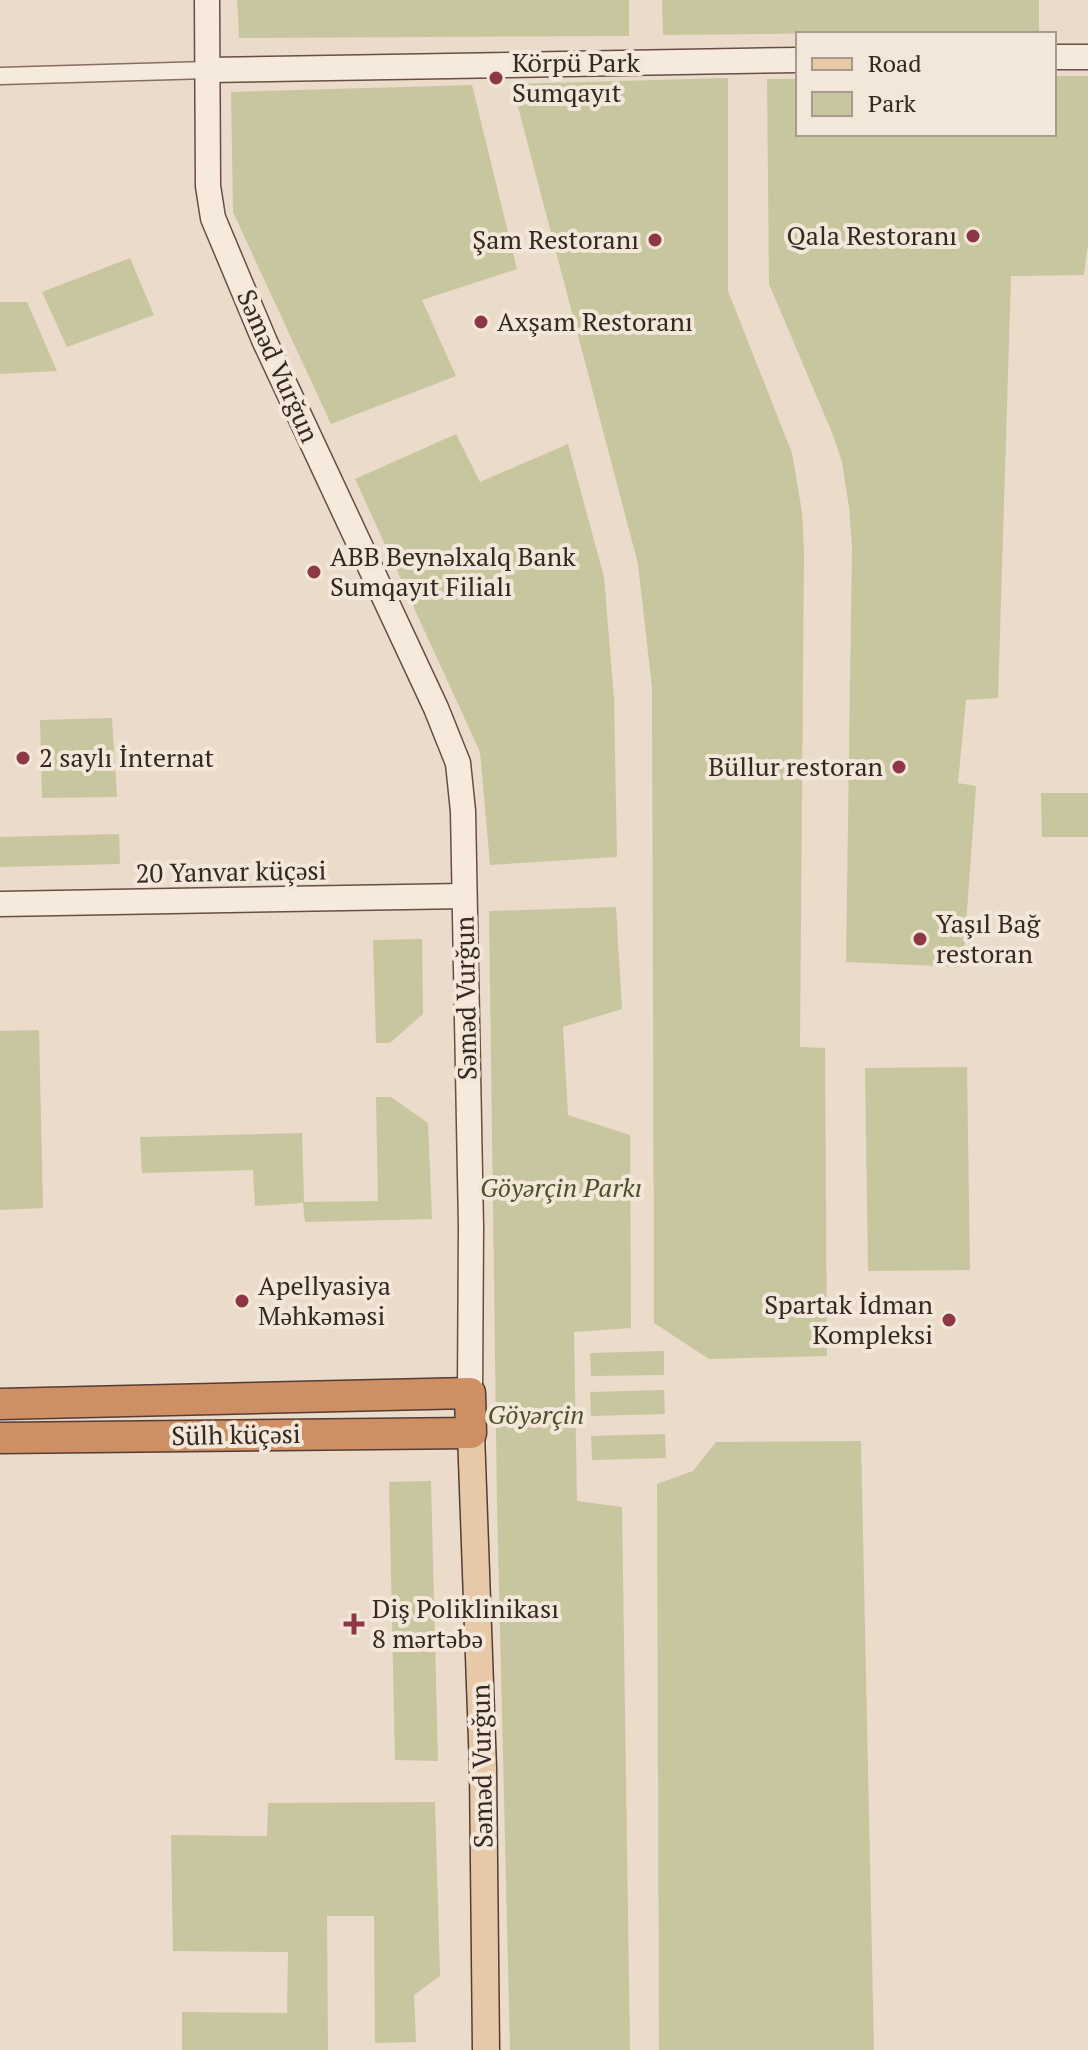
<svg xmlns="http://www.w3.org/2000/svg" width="1088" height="2050" font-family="'PT Serif',serif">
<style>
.green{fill:#c8c69f}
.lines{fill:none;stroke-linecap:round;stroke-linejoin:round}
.street-casing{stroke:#856e60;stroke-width:19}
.secondary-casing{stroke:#674f43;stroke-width:27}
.primary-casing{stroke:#543d34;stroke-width:29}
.highway-casing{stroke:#543d34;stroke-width:33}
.street{stroke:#f6eadd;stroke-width:16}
.secondary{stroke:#f6eadd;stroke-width:24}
.primary{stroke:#e8c9a7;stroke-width:26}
.highway{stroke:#cf8f65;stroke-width:30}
.poi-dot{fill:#8e3746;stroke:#f2e7d9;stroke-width:3}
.labels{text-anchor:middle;stroke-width:8;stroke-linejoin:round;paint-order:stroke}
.poi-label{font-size:26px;fill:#372922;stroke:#f2e7d9;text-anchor:start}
.street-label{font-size:26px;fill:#372922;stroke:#f2e7d9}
.park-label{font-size:26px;font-style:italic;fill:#4e512b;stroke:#f2e7d9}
</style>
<rect width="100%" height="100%" fill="#eadbca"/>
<g class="green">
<polygon points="237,0 629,0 629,36 239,38"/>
<polygon points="662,0 1039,0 1039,31 663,35"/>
<polygon points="1054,76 1088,76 1088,244 1084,275 1011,276 998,698 966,700 958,783 976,786 963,967 846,962 852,546 849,507 842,462 833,435 769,284 767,79 798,79 798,134 1054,134"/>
<polygon points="728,78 728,291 792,453 802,512 804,551 800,1047 825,1048 827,1356 709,1359 654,1323 652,688 638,564 512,84"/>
<polygon points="472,85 517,269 422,300 456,376 331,424 233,212 231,92"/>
<polygon points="130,258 154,315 67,347 42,292"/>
<polygon points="0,302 27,302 57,371 0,374"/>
<polygon points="456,434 480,482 568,444 604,577 614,698 617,857 490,865 480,752 355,479"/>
<polygon points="112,718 117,797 42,798 40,720"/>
<polygon points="1041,793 1088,793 1088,837 1042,837"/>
<polygon points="119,834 120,864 0,867 0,837"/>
<polygon points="616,907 622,1009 563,1027 568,1115 630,1135 631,1328 574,1332 577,1501 622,1507 630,2050 510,2050 497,1503 489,911"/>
<polygon points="422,939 423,1014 390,1043 376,1043 373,940"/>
<polygon points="39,1030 43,1208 0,1210 0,1031"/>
<polygon points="967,1067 970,1270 868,1271 865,1068"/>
<polygon points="376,1097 391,1097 428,1123 432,1219 305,1222 303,1203 255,1206 253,1170 142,1173 140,1137 302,1133 304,1202 378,1201"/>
<polygon points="664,1351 664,1375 591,1376 590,1353"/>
<polygon points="664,1390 665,1414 591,1416 590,1392"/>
<polygon points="665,1434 666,1458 592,1460 591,1436"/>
<polygon points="861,1441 874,2050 659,2050 657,1484 693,1471 716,1442"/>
<polygon points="431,1481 438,1761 395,1760 389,1482"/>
<polygon points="435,1802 440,1976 414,1995 416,2042 375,2043 374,1916 327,1916 328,2050 182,2050 182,2012 287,2013 288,1952 173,1951 171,1835 267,1836 268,1803"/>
</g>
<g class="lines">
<defs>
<polyline id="street" points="0,76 208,70"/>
<g id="secondary">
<polyline points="207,0 208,186 213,218 265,342 436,708 458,763 463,811 471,1227 470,1393"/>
<polyline points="1054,57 1088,57"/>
<polyline points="208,70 798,60"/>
<polyline points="0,904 464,896"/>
</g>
<polyline id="primary" points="471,1433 483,1768 486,2050"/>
<polyline id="highway" points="0,1404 470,1393 471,1433 0,1438"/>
</defs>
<use href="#street" class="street-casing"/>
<use href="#secondary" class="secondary-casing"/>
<use href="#primary" class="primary-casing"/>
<use href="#highway" class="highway-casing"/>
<use href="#street" class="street"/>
<use href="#secondary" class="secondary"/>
<use href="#primary" class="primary"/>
<use href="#highway" class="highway"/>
</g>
<g class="poi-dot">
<circle cx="496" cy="78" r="8"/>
<circle cx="973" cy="236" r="8"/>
<circle cx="655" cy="240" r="8"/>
<circle cx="481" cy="322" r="8"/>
<circle cx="314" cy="572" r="8"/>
<circle cx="23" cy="758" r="8"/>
<circle cx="899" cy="767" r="8"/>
<circle cx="920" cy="939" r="8"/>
<circle cx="242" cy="1301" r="8"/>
<circle cx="949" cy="1320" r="8"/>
<path d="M350 1612h8v8h8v8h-8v8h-8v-8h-8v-8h8z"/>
</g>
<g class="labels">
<g class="poi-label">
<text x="512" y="72">Körpü Park<tspan x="512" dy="30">Sumqayıt</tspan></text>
<text x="957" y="245" text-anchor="end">Qala Restoranı</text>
<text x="639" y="249" text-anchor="end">Şam Restoranı</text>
<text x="497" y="331">Axşam Restoranı</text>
<text x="330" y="566">ABB Beynəlxalq Bank<tspan x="330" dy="30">Sumqayıt Filialı</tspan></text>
<text x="39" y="767">2 saylı İnternat</text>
<text x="883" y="776" text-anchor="end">Büllur restoran</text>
<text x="936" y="933">Yaşıl Bağ<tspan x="936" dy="30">restoran</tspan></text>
<text x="258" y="1295">Apellyasiya<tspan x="258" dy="30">Məhkəməsi</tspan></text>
<text x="933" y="1314" text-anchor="end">Spartak İdman<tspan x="933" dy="30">Kompleksi</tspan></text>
<text x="372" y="1618">Diş Poliklinikası<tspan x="372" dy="30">8 mərtəbə</tspan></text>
</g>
<g class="street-label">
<text transform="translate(278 366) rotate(66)" y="9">Səməd Vurğun</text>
<text transform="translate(231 872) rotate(-1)" y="9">20 Yanvar küçəsi</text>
<text transform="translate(466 998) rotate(-91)" y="9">Səməd Vurğun</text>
<text transform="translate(236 1435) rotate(-1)" y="9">Sülh küçəsi</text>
<text transform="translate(482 1766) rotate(-91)" y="9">Səməd Vurğun</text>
</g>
<g class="park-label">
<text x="561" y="1197">Göyərçin Parkı</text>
<text x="536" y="1424">Göyərçin</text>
</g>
</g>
<rect x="796" y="32" width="260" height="104" fill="#f2e7d9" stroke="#a79b90" stroke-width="2"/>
<rect x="812" y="58" width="40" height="12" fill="#e8c9a7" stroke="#a79b90" stroke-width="2"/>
<text x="868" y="72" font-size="24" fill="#372922">Road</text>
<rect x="812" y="92" width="40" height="24" fill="#c8c69f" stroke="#a79b90" stroke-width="2"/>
<text x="868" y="112" font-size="24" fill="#372922">Park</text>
</svg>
